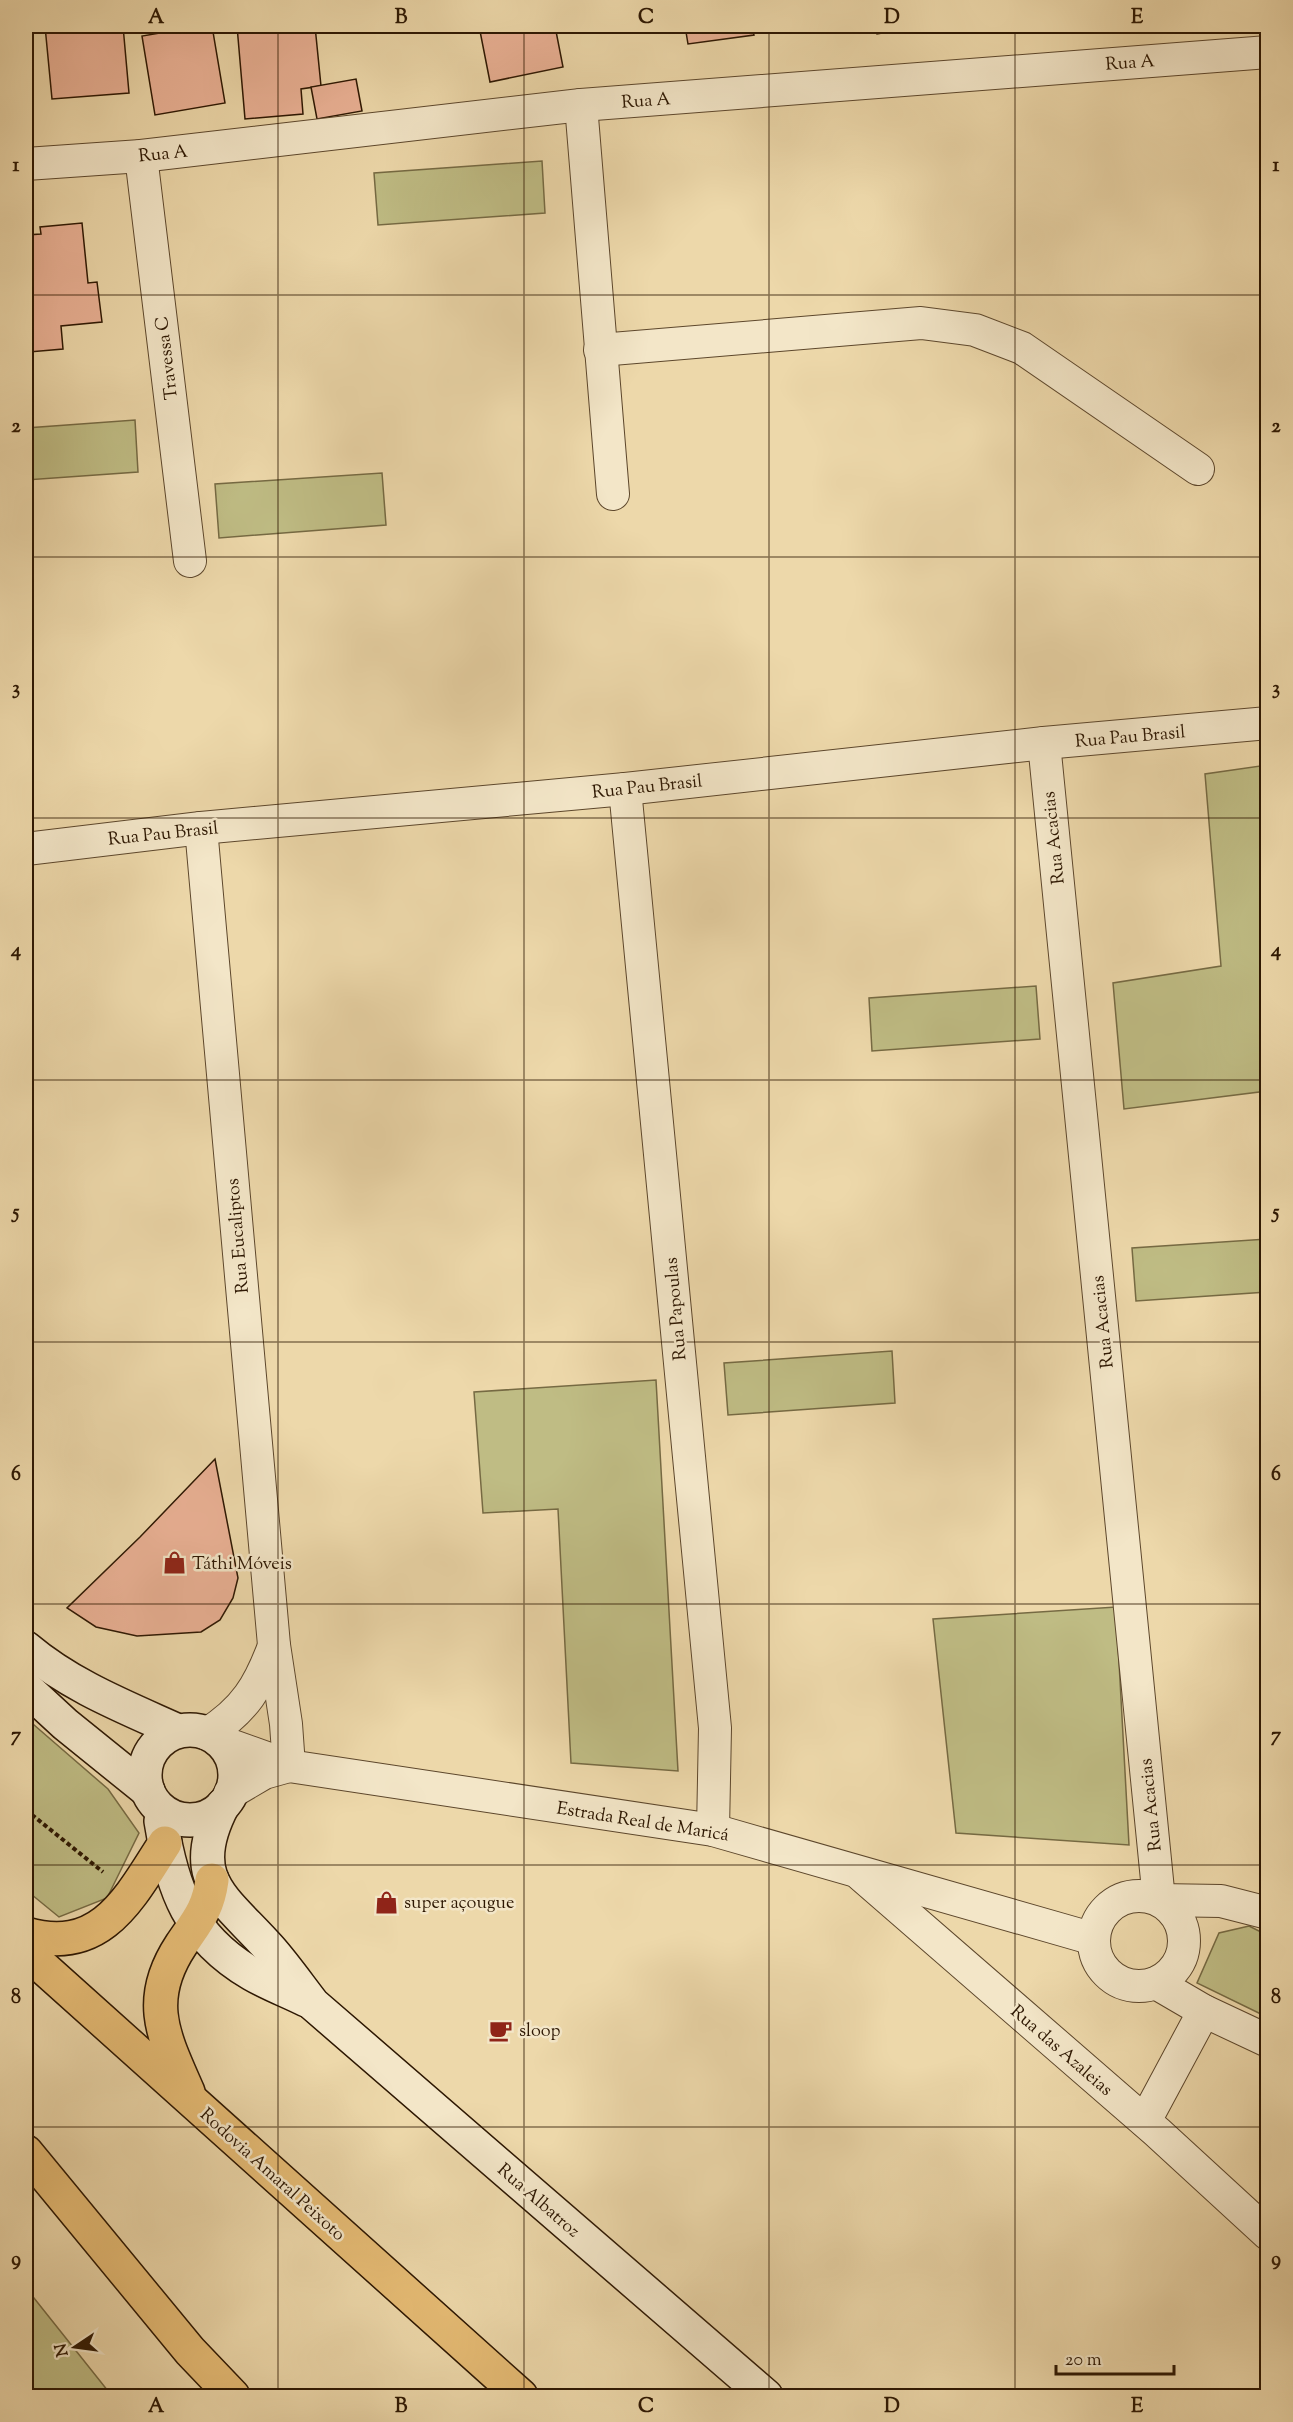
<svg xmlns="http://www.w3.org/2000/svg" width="1293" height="2422" font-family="'Sorts Mill Goudy',serif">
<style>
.green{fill:#bfbc84;stroke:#766a43;stroke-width:1.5}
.building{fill:#eab195;stroke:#2d1702;stroke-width:1.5}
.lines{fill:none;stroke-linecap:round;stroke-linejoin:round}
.minor-casing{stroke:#5d472c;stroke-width:34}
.secondary-casing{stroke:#2d1702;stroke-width:36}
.trunk-casing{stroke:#2d1702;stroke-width:36}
.path{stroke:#2d1702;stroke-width:4;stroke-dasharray:4.5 3;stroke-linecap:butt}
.minor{stroke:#f3e6c8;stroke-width:32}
.secondary{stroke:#f3e6c8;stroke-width:33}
.trunk{stroke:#e6bc75;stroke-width:33}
.grid{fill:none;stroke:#2d1702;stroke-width:1.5;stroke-opacity:0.55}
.labels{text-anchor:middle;stroke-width:5;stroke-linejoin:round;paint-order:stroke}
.street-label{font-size:18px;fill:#2d1702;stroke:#f3e6c8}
.poi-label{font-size:18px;fill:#2d1702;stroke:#f3e6c8;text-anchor:start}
.neatline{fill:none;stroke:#2d1702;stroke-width:2}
.grid-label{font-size:20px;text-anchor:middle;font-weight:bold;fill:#2d1702}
</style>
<rect width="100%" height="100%" fill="#edd8aa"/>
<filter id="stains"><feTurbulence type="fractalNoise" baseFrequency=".00333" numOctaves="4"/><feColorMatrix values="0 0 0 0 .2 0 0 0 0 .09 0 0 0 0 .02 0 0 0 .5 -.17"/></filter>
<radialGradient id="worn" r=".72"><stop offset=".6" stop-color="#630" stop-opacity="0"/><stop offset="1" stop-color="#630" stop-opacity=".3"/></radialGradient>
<g class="green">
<polygon points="542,161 545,213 378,225 374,173"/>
<polygon points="135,420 138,472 26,480 26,428"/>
<polygon points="382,473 386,525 219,538 215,484"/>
<polygon points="1267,765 1267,1091 1124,1109 1113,983 1221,966 1205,774"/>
<polygon points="1036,986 1040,1039 872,1051 869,998"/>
<polygon points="1267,1239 1267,1292 1136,1301 1132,1248"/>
<polygon points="892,1351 895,1403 728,1415 724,1363"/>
<polygon points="656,1380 678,1771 571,1763 558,1509 483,1513 474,1392"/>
<polygon points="1116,1607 1129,1845 956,1833 933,1619"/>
<polygon points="26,1718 108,1789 139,1833 107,1898 59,1917 26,1890"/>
<polygon points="1249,1926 1267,1935 1267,2017 1197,1983 1219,1933"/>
<polygon points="26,2288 112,2396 26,2396"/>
</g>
<g class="building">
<polygon points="45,26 123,26 129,93 52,99"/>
<polygon points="201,26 212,26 225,103 155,115 142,36"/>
<polygon points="237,26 315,26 321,86 301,89 303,114 245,119"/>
<polygon points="479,26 555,26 563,67 490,82"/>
<polygon points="685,26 752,26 754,35 688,44"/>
<polygon points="816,26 856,26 856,27 816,31"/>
<polygon points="875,26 925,26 877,34"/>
<polygon points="356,79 362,111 317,119 311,87"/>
<polygon points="82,223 88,283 97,282 102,322 61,326 63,349 29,352 26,308 30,307 26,235 41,234 40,227"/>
<polygon points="215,1459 238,1578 233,1598 220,1620 201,1632 137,1636 96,1627 67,1608 140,1537"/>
</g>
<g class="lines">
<defs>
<g id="minor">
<polyline points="581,105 613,494"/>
<polyline points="141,156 190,561"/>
<polyline points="26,164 141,156 581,105 1268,52"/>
<polyline points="600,350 921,323 975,330 1022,348 1198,469"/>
<polyline points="1044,743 1159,1900 1221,1901 1268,1913"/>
<polyline points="625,789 715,1728 713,1830"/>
<polyline points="201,828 274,1645 286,1724 289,1766"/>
<polyline points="26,849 201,828 625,789 1044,743 1268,723"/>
<path d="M 207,1734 C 245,1710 259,1686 274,1646"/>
<polyline points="219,1741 289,1766 713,1830 1094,1939"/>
<polyline points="230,1793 264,1773 289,1766"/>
<polyline points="861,1875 1157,2132 1268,2234"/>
<circle cx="1139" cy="1941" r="45"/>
<polyline points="1156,1983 1204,2011 1268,2041"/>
<polyline points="1145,2121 1204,2011"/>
</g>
<g id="secondary">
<path d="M 26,1648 C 71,1686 125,1707 178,1731"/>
<polyline points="26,1688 65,1724 148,1791"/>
<circle cx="190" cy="1775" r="45"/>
<path d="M 223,1805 C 184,1880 225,1898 270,1949 C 285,1966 299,1986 313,2004 L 766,2396"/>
<path d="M 161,1821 C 172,1889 189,1937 252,1974 C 269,1984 288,1991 306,2000"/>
</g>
<g id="trunk">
<path d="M 26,1934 C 102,1956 130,1897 165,1843"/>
<polyline points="26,1952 521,2396"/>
<path d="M 188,2092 C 164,2037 144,2001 181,1945 C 197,1921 208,1910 212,1880"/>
<polyline points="26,2152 190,2351 233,2396"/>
</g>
</defs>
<use href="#minor" class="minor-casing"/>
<use href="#secondary" class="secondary-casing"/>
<use href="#trunk" class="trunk-casing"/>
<polyline class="path" points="26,1810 103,1872"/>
<use href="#minor" class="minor"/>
<use href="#secondary" class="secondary"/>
<use href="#trunk" class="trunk"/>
</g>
<path class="grid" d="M 278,26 L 278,2396M 524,26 L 524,2396M 769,26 L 769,2396M 1015,26 L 1015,2396M 26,295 L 1268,295M 26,557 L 1268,557M 26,818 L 1268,818M 26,1080 L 1268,1080M 26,1342 L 1268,1342M 26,1604 L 1268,1604M 26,1865 L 1268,1865M 26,2127 L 1268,2127"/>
<defs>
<symbol id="shop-bare" viewBox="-9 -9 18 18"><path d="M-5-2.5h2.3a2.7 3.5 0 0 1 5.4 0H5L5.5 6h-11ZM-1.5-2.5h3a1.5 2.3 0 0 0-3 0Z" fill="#8f2418" stroke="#f3e6c8" stroke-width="2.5" paint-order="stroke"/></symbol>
<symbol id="cafe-bare" viewBox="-9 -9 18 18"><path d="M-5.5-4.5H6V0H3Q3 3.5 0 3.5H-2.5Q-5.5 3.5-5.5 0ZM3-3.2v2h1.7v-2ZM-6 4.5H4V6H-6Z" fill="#8f2418" stroke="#f3e6c8" stroke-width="2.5" paint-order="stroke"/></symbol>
</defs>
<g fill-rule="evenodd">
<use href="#shop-bare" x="158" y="1546" width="33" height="33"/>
<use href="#shop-bare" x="370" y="1886" width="33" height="33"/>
<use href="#cafe-bare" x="484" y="2014" width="33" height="33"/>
</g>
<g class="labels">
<g class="street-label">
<text transform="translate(1130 62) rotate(-4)" y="6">Rua A</text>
<text transform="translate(646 100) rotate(-4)" y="6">Rua A</text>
<text transform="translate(163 153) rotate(-6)" y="6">Rua A</text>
<text transform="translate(166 358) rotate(-97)" y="6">Travessa C</text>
<text transform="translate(1130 736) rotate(-5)" y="6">Rua Pau Brasil</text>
<text transform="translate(647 786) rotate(-6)" y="6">Rua Pau Brasil</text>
<text transform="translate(163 833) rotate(-6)" y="6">Rua Pau Brasil</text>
<text transform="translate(1053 838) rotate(-96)" y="6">Rua Acacias</text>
<text transform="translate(237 1236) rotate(-95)" y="6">Rua Eucaliptos</text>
<text transform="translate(675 1309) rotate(-95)" y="6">Rua Papoulas</text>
<text transform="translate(1102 1322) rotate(-96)" y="6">Rua Acacias</text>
<text transform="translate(1150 1805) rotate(-96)" y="6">Rua Acacias</text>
<text transform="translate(643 1821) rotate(9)" y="6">Estrada Real de Maricá</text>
<text transform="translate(1062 2050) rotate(41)" y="6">Rua das Azaleias</text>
<text transform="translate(273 2174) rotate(42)" y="6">Rodovia Amaral Peixoto</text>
<text transform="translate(539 2200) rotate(41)" y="6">Rua Albatroz</text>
</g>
<g class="poi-label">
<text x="192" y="1569">Táthi Móveis</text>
<text x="404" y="1908">super açougue</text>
<text x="519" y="2036">sloop</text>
</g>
</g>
<rect width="1293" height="2422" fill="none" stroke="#edd8aa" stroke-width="66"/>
<g transform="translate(75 2347) rotate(257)" stroke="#f3e6c8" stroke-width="4.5" paint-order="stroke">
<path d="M0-4.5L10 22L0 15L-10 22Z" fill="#2d1702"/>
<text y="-9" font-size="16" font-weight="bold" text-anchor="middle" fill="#2d1702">N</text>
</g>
<path d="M1056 2365v9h118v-9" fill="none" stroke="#2d1702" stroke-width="3"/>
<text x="1065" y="2365" font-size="18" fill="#2d1702" stroke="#f3e6c8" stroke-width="4.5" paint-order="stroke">20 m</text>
<rect x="33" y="33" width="1227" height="2356" class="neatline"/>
<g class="grid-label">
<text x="156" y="23">A</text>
<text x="401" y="23">B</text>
<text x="646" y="23">C</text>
<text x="892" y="23">D</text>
<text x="1137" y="23">E</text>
<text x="16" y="171">1</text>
<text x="1276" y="171">1</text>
<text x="16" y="432">2</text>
<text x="1276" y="432">2</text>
<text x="16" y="694">3</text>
<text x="1276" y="694">3</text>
<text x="16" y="956">4</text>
<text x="1276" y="956">4</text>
<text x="16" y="1218">5</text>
<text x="1276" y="1218">5</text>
<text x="16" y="1480">6</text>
<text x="1276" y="1480">6</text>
<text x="16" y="1741">7</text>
<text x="1276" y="1741">7</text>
<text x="16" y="2003">8</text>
<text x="1276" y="2003">8</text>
<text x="16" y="2265">9</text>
<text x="1276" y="2265">9</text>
<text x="156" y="2412">A</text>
<text x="401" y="2412">B</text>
<text x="646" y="2412">C</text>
<text x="892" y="2412">D</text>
<text x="1137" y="2412">E</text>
</g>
<rect width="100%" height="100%" filter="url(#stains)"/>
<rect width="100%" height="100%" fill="url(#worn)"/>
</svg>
